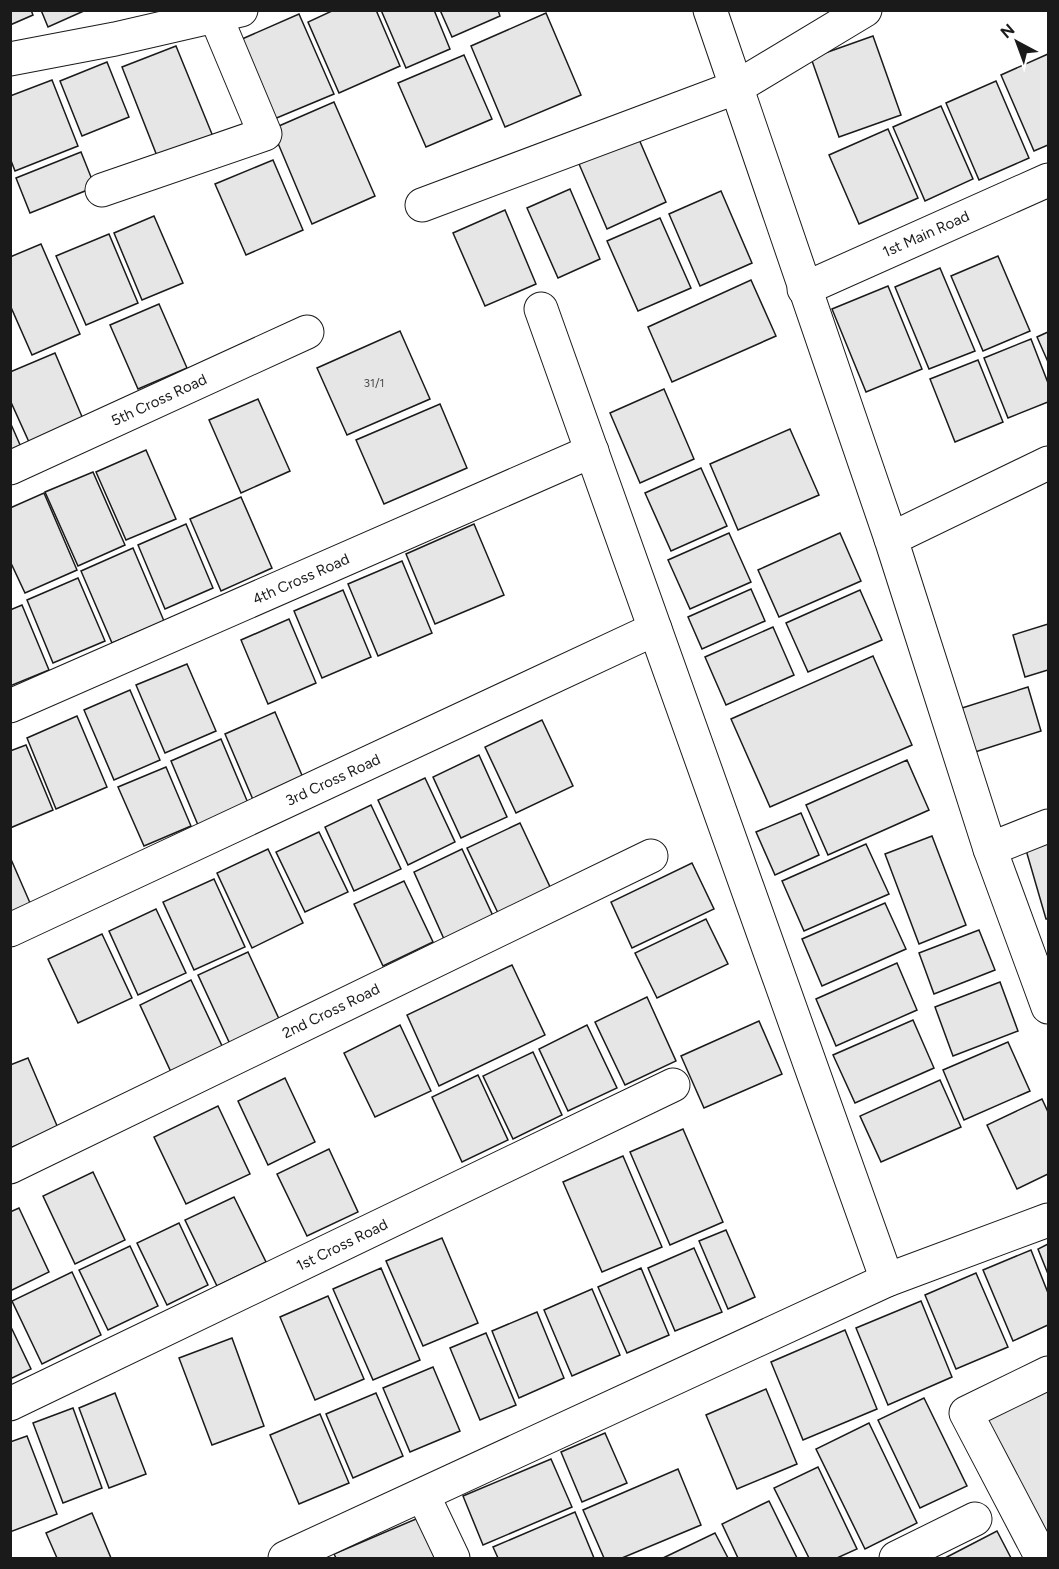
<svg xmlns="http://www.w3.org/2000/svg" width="1059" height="1569" font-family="Figtree,sans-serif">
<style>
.building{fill:#e6e6e6;stroke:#1a1a1a;stroke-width:1.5}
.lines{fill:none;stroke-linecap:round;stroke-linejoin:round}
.minor-casing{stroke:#1a1a1a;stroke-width:35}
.minor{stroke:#fff;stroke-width:33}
.labels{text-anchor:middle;stroke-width:4.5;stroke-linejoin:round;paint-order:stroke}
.number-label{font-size:12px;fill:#4d4d4d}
.street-label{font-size:15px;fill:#1a1a1a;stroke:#fff}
</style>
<rect width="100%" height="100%" fill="#fff"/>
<g class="building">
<polygon points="10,10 31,10 33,15 10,25"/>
<polygon points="41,10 86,10 48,27"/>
<polygon points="334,10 376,10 400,66 339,93 308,22"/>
<polygon points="381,10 434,10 450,49 406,68"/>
<polygon points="440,10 498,10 500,16 452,37"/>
<polygon points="546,13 581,95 505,127 471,46"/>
<polygon points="299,14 334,94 267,122 233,43"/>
<polygon points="873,36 901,115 839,137 811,58"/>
<polygon points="176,46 214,139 159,161 122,67"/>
<polygon points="1048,54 1048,145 1034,151 1001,75"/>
<polygon points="464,55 492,119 426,147 398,83"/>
<polygon points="107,62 129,117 82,136 60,81"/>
<polygon points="52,80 78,146 15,171 10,158 10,96"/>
<polygon points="996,81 1029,158 979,180 946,103"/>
<polygon points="334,102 375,196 312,224 272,129"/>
<polygon points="941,106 973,179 925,201 893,127"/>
<polygon points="888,129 918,198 859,224 829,155"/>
<polygon points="638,137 666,202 607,229 579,164"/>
<polygon points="81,152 95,187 30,213 16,178"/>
<polygon points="273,160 303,230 246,255 215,184"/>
<polygon points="570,189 600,259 558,278 527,208"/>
<polygon points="721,191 752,263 700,286 669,214"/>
<polygon points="505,210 536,284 485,306 453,233"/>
<polygon points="154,216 183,283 142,300 114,233"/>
<polygon points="660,218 691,288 638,311 607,241"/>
<polygon points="109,234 138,303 86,325 56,256"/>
<polygon points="41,244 80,334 32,355 10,305 10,257"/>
<polygon points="998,256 1030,331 983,351 951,276"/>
<polygon points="940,268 975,351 929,369 895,287"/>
<polygon points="751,280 776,336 672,382 648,327"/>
<polygon points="888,286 922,369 866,392 832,309"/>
<polygon points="159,304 187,368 138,389 110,325"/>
<polygon points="400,331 430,399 347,435 317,368"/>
<polygon points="1048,332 1048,362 1037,337"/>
<polygon points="1031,339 1048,383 1048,402 1008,418 984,358"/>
<polygon points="55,353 83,419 29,442 10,400 10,372"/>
<polygon points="978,360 1003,422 955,442 930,379"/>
<polygon points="664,389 694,459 640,483 610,413"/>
<polygon points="258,399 290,471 241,493 209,420"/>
<polygon points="440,404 467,468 384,504 356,440"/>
<polygon points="10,422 21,447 10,451"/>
<polygon points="790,429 819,495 738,530 710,464"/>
<polygon points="146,450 176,519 126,540 96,472"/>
<polygon points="701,468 727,526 671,551 645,493"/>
<polygon points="93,472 125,545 78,566 45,492"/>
<polygon points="44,493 77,570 25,593 10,561 10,508"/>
<polygon points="241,497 272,568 221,591 190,519"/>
<polygon points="186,524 213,588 165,609 138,545"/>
<polygon points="474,524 504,595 435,624 406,554"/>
<polygon points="729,533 751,582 690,609 668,560"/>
<polygon points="840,533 861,581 779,617 758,570"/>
<polygon points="133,548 164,621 112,643 81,571"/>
<polygon points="402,561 432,633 378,656 348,584"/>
<polygon points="78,578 105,641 53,663 27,600"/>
<polygon points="751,589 765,621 702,649 688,617"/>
<polygon points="343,590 371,657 322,678 294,611"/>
<polygon points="860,590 882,640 808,672 786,623"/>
<polygon points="22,605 49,670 10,686 10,610"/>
<polygon points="289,619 316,683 268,704 241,640"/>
<polygon points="1048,624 1048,670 1025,677 1013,635"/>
<polygon points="773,627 794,675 726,705 705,657"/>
<polygon points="873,656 912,745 770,807 731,719"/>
<polygon points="187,664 216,731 165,753 136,685"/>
<polygon points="1028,687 1041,731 975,752 962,708"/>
<polygon points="130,690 160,760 114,780 84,710"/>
<polygon points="275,712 304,780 254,802 225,734"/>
<polygon points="77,716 107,787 56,809 27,738"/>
<polygon points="542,720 573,786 516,813 485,747"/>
<polygon points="221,739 248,803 198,825 171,761"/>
<polygon points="26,745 53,810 10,828 10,751"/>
<polygon points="479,755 507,817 461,838 433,777"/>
<polygon points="907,760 929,810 828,855 806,805"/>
<polygon points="166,767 191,826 144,846 118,787"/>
<polygon points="425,778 455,842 408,865 378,800"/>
<polygon points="371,805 401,869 354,891 325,827"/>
<polygon points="801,813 819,855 775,875 756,832"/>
<polygon points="520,823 551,889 498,913 467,848"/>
<polygon points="319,832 348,892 305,912 276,852"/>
<polygon points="932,836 966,925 919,944 885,854"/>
<polygon points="1048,843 1048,919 1046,919 1026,850"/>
<polygon points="866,844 889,894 804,931 782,881"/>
<polygon points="268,849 303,923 252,948 217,873"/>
<polygon points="462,849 493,916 444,939 414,872"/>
<polygon points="10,857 34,912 10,922"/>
<polygon points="692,863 714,909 632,948 611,902"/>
<polygon points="214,879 245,947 194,970 163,902"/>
<polygon points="404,881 433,942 383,966 354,904"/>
<polygon points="885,903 906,949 822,986 802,939"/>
<polygon points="156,909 186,973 138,995 109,931"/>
<polygon points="706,919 728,964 657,998 635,953"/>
<polygon points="979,930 995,970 934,994 919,953"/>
<polygon points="102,934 132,998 78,1023 48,959"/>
<polygon points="248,952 280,1021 230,1044 198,975"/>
<polygon points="897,963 917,1010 836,1046 816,999"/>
<polygon points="512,965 545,1035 439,1086 407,1015"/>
<polygon points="191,980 223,1048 171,1072 140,1005"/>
<polygon points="1000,982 1018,1031 953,1056 935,1007"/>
<polygon points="647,997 676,1061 625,1085 595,1022"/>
<polygon points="913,1020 934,1068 855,1103 833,1055"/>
<polygon points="759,1021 782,1074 704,1108 681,1056"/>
<polygon points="400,1025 431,1091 375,1117 344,1053"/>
<polygon points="587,1025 617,1088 568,1111 539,1049"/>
<polygon points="1008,1042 1030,1091 964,1120 943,1070"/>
<polygon points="533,1052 562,1115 513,1139 483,1076"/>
<polygon points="28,1058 58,1128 10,1148 10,1065"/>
<polygon points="478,1075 508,1140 462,1162 432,1097"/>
<polygon points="285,1078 315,1142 268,1165 238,1101"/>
<polygon points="940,1080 961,1127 881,1162 860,1116"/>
<polygon points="1042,1099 1048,1112 1048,1174 1017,1189 987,1125"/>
<polygon points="218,1106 250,1174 186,1204 154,1137"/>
<polygon points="683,1129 723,1222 670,1245 630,1152"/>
<polygon points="329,1149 358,1212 307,1236 277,1174"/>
<polygon points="623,1156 662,1247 602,1272 563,1182"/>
<polygon points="93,1172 125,1240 75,1264 43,1196"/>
<polygon points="234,1197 266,1262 217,1286 185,1220"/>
<polygon points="19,1208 49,1272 10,1291 10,1212"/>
<polygon points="179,1223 208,1285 167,1305 137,1243"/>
<polygon points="726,1230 755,1297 728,1309 699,1241"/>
<polygon points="442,1238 478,1323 423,1346 386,1261"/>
<polygon points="1048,1244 1048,1274 1038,1249"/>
<polygon points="130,1246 158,1306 108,1330 79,1270"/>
<polygon points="694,1248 722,1312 675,1331 648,1268"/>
<polygon points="1031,1250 1048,1293 1048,1325 1013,1341 983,1270"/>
<polygon points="381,1268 420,1360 373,1380 333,1289"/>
<polygon points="641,1268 669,1335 627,1353 598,1287"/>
<polygon points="72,1272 101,1335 42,1364 12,1301"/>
<polygon points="976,1273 1008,1347 956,1369 925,1295"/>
<polygon points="592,1289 620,1355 572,1376 544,1310"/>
<polygon points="328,1296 364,1379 315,1400 280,1317"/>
<polygon points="921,1301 952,1377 888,1405 856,1328"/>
<polygon points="537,1312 564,1378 519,1398 492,1331"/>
<polygon points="10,1325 31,1369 10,1379"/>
<polygon points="845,1330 877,1409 803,1440 771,1362"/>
<polygon points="486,1333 516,1405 480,1420 450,1348"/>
<polygon points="232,1338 264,1426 212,1445 179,1358"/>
<polygon points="433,1367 460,1431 410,1452 383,1388"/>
<polygon points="1048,1384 1048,1553 979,1420"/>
<polygon points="766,1389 797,1464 737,1489 706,1415"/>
<polygon points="115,1393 146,1474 109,1488 79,1408"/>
<polygon points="376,1393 403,1456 353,1478 326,1414"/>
<polygon points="924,1398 967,1486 920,1508 878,1420"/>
<polygon points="73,1408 102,1488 63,1503 33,1423"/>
<polygon points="320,1414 349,1483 299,1504 270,1435"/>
<polygon points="869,1423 917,1523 865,1549 816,1449"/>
<polygon points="605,1433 627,1483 582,1502 561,1452"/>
<polygon points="27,1436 57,1514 10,1532 10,1442"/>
<polygon points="551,1459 572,1507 483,1545 463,1496"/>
<polygon points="818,1467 857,1549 837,1558 809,1558 774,1488"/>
<polygon points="678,1469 701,1525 622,1558 604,1558 583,1510"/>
<polygon points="769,1501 797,1558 738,1558 722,1524"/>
<polygon points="575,1512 594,1558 498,1558 493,1547"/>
<polygon points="92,1513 111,1558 57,1558 46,1533"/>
<polygon points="423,1516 442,1558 336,1558 334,1554"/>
<polygon points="997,1531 1011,1558 945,1558"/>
<polygon points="715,1533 728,1558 663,1558"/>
</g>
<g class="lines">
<defs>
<g id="minor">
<polyline points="710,10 891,539 990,849 1048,1007"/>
<polyline points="10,59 115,39 241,10"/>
<polyline points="102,190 265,134 213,10"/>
<polyline points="422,205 737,87 865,10"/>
<polyline points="804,289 1048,180"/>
<polyline points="541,309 887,1280"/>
<polyline points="10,468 307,332"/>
<polyline points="891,539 1048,463"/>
<polyline points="10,706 592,451"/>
<polyline points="990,849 1048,826"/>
<polyline points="10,930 655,629"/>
<polyline points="10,1167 651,856"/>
<polyline points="10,1404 673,1085"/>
<polyline points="423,1495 453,1558"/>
<polyline points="285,1558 887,1280 1048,1220"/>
<polyline points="896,1558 975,1519"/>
<polyline points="1042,1558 966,1413 1048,1373"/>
</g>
</defs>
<use href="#minor" class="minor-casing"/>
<use href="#minor" class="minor"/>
</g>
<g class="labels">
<g class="number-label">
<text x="374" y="387">31/1</text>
</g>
<g class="street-label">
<text transform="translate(926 234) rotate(-24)" y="5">1st Main Road</text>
<text transform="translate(159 400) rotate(-25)" y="5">5th Cross Road</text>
<text transform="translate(301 579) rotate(-24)" y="5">4th Cross Road</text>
<text transform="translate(333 780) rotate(-25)" y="5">3rd Cross Road</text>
<text transform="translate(331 1011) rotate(-26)" y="5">2nd Cross Road</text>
<text transform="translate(342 1245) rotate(-26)" y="5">1st Cross Road</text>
</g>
</g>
<rect width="1059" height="1569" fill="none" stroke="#1a1a1a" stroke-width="24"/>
<g transform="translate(1017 42) rotate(319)" stroke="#ffffff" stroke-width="4.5" paint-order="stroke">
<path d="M0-4.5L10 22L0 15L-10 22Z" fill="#1a1a1a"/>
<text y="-9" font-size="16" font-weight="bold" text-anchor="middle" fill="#1a1a1a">N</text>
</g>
</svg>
